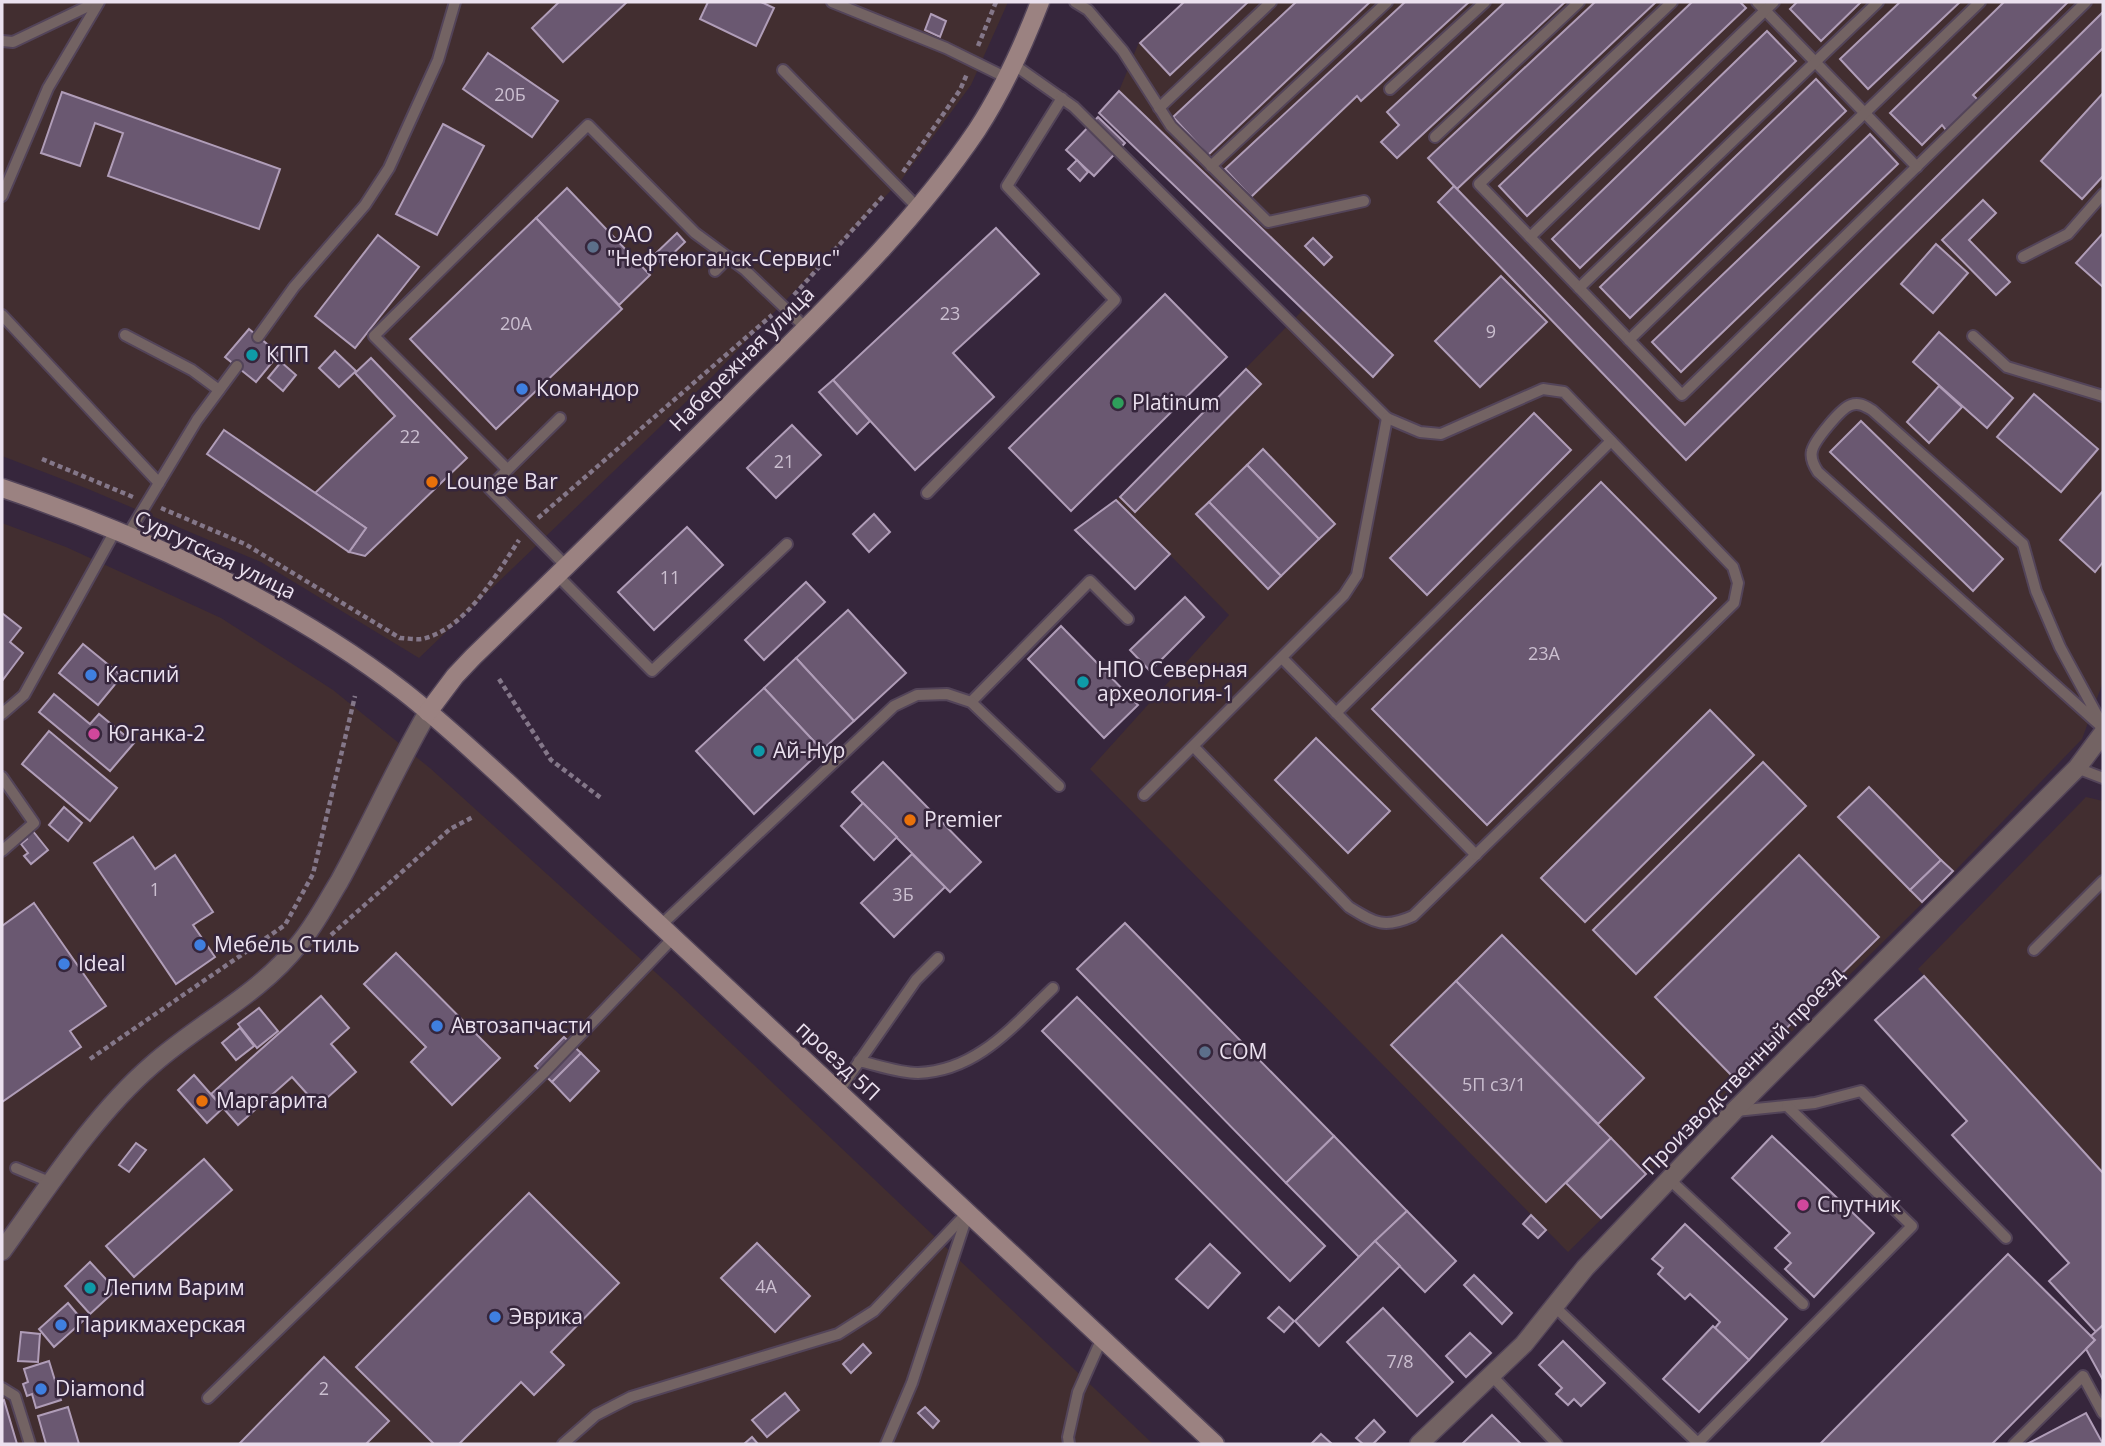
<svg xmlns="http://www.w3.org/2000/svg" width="2105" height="1446" font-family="'Open Sans',sans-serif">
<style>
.industrial{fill:#422e30}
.building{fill:#6a5871;stroke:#b09db8;stroke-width:2}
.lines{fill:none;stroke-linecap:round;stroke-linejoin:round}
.lane-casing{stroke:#534459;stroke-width:14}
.street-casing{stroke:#534459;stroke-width:21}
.secondary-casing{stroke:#534459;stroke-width:21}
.path{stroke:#847789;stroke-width:4.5;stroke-dasharray:5 3.5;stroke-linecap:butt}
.lane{stroke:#736363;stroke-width:10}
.street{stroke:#736363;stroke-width:18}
.secondary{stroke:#9b8281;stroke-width:18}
.service-dot{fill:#5c6f8a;stroke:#36263c;stroke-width:2.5}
.culture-dot{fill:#0f9aa8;stroke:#36263c;stroke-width:2.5}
.shop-dot{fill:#3f7fe0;stroke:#36263c;stroke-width:2.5}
.leisure-dot{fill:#2e9e5b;stroke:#36263c;stroke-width:2.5}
.food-dot{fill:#e8710a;stroke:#36263c;stroke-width:2.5}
.hotel-dot{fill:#d1479c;stroke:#36263c;stroke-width:2.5}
.labels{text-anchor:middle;stroke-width:5;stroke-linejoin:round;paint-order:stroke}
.number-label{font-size:18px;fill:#cbbfd0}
.poi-label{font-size:21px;fill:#ebe1ef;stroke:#36263c;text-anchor:start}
.street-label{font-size:21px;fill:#ebe1ef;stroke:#36263c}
</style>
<rect width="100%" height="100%" fill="#36263c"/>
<g class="industrial">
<polygon points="2,2 1008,2 971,85 902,179 713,376 419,658 261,562 88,489 2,456"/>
<polygon points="1183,2 2103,2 2103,682 2082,739 1952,874 1568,1252 1090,769 1229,615 1116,500 1303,310 1099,113 1119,91 1139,42"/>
<polygon points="2,523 66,547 221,618 333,690 431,769 676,991 1153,1444 2,1444"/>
<polygon points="2086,797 2103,801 2103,1173 1918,969"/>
</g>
<g class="building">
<polygon points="559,2 627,2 563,62 532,28"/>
<polygon points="708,2 761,2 774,8 756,46 700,19"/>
<polygon points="1184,2 1248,2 1170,75 1140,43"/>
<polygon points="1296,2 1370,2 1208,155 1173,117"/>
<polygon points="1405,2 1469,2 1361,101 1357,96 1251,197 1225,169"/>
<polygon points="1505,2 1565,2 1397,158 1381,142 1399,125 1387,112"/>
<polygon points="1595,2 1656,2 1457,189 1428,158"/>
<polygon points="1692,2 1740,2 1746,8 1527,216 1499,186"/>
<polygon points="1797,2 1861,2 1821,41 1790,9"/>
<polygon points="1900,2 1960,2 1868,89 1840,59"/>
<polygon points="2004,2 2068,2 1973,95 1981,103 1949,134 1942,125 1922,145 1890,113"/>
<polygon points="2103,12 2103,48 1686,460 1438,202 1454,186 1685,425"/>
<polygon points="931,14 946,21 940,37 925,30"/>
<polygon points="1767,31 1796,61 1580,268 1552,239"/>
<polygon points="488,53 558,101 532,137 463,89"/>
<polygon points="1816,79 1846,111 1630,318 1600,287"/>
<polygon points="1119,91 1393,355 1373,377 1099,113"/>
<polygon points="62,92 280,169 259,229 108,176 123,133 95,123 80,166 41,153"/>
<polygon points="2103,93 2103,176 2082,199 2041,161"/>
<polygon points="1098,117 1125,143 1094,176 1066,150"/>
<polygon points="443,124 484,146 437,235 396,214"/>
<polygon points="1870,134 1898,164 1681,372 1652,342"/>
<polygon points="1077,160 1088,172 1080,181 1068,169"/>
<polygon points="567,188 650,275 619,305 536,218"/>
<polygon points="1983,200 1996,213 1969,240 2010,282 1996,295 1942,240"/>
<polygon points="536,218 622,309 496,429 410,339"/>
<polygon points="996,228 1039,274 953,353 994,397 915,470 833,380"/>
<polygon points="677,233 685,242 662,264 654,255"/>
<polygon points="2103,233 2103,287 2076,263"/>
<polygon points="378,235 419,267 355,348 315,316"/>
<polygon points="1313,238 1332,257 1324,265 1305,246"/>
<polygon points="1936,244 1968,273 1933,313 1901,284"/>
<polygon points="1501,276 1547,322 1480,387 1435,341"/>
<polygon points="1165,294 1227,357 1071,511 1009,448"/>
<polygon points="249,329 279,354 256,382 225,357"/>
<polygon points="1939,332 2013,398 1987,428 1913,362"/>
<polygon points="335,351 356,371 339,387 319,368"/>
<polygon points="371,358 467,458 365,556 349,552 366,528 315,493 395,416 355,373"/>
<polygon points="281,362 296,375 283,391 268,378"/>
<polygon points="1246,369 1261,384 1135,512 1120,497"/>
<polygon points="833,380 870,421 857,434 819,392"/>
<polygon points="1939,386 1962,407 1929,443 1907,422"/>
<polygon points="2034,394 2098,449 2061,492 1997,437"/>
<polygon points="1534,413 1571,450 1427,595 1390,558"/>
<polygon points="1861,421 2003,559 1973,591 1830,452"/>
<polygon points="792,425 821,455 776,498 747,468"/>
<polygon points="224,430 366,528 349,552 207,454"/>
<polygon points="1263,449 1335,524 1319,539 1247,465"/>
<polygon points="1247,465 1319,539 1281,576 1209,502"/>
<polygon points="1601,482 1716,598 1487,825 1372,709"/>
<polygon points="2103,491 2103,562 2095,572 2060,540"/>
<polygon points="1116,500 1170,554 1135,589 1075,530"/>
<polygon points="1209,502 1281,576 1268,589 1196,514"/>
<polygon points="874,514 890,532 869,552 853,534"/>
<polygon points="687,527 723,565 654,630 618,592"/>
<polygon points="806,582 825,602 764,660 745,640"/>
<polygon points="1185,597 1204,617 1150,671 1130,650"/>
<polygon points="848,610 906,673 854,721 796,658"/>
<polygon points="2,613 21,628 10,642 23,653 2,681"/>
<polygon points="1061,626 1138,705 1104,738 1028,659"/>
<polygon points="83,644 122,676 98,705 59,673"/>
<polygon points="796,658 854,721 822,750 764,688"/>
<polygon points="764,688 822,750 754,814 696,751"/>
<polygon points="54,694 90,724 99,714 134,743 110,771 39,712"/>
<polygon points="1710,710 1754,755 1585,922 1541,878"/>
<polygon points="49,731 117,788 90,821 22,764"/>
<polygon points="1316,738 1390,811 1348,853 1275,780"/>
<polygon points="883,762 981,862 950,892 852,792"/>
<polygon points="1763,762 1806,806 1636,974 1593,930"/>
<polygon points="1869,787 1941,860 1910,890 1838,817"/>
<polygon points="863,803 897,837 874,860 841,826"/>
<polygon points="64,807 82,823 68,841 49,825"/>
<polygon points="32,830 48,850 31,864 24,856 28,853 21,844 27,839 25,836"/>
<polygon points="133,837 155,869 175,855 213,912 193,925 215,957 176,984 94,863"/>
<polygon points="912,854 945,887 894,937 861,903"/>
<polygon points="1799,855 1879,937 1735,1079 1655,997"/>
<polygon points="1941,860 1953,871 1922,902 1910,890"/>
<polygon points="34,903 106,1006 70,1031 81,1047 2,1102 2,926"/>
<polygon points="1125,923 1334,1136 1286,1183 1077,969"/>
<polygon points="1502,935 1644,1078 1598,1124 1456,981"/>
<polygon points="396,953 500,1058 452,1105 411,1062 426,1047 364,984"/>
<polygon points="1924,976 2103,1173 2103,1325 2096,1332 2049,1281 2069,1263 1952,1135 1967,1121 1875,1020"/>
<polygon points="1456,981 1611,1138 1546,1202 1391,1045"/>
<polygon points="321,996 349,1028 331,1044 356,1072 318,1106 292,1077 238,1125 211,1094"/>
<polygon points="1077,997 1325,1246 1290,1281 1042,1031"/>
<polygon points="259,1008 278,1031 257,1048 238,1024"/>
<polygon points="240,1028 254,1046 236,1060 222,1043"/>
<polygon points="564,1037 581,1053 552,1082 535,1066"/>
<polygon points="581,1053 599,1071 570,1101 552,1082"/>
<polygon points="194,1075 223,1108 207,1123 178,1090"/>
<polygon points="1334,1136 1407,1211 1359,1257 1286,1183"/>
<polygon points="1772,1136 1874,1233 1814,1297 1785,1269 1791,1263 1775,1248 1790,1233 1732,1178"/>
<polygon points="1611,1138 1646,1174 1601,1218 1566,1183"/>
<polygon points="136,1143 146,1150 129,1172 119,1165"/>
<polygon points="204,1159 232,1190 134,1277 106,1246"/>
<polygon points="529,1193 619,1283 551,1352 564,1365 534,1395 521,1382 459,1444 434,1444 356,1367"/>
<polygon points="1407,1211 1456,1261 1425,1292 1375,1241"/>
<polygon points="1531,1215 1546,1230 1538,1238 1523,1224"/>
<polygon points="1685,1224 1787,1319 1749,1360 1715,1328 1720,1322 1690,1294 1685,1299 1658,1274 1663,1268 1652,1259"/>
<polygon points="1375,1241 1400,1266 1319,1346 1295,1321"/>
<polygon points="757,1243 810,1296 775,1332 721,1278"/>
<polygon points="1210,1244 1240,1273 1208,1308 1176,1279"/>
<polygon points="2008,1254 2095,1340 1992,1444 1820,1444"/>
<polygon points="90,1262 116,1290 90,1314 65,1286"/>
<polygon points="1474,1275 1512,1313 1502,1324 1464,1285"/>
<polygon points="68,1303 83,1321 54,1347 39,1329"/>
<polygon points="1279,1307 1294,1321 1284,1332 1268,1318"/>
<polygon points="1383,1308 1453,1382 1417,1416 1347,1342"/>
<polygon points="2103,1325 2103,1380 2086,1349 2095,1340 2091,1336"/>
<polygon points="1713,1326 1749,1360 1699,1412 1663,1379"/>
<polygon points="21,1332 40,1334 38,1362 18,1361"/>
<polygon points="1470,1333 1491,1353 1466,1377 1446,1356"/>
<polygon points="1563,1341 1605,1383 1581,1406 1574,1399 1568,1405 1556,1394 1562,1388 1539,1365"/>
<polygon points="863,1344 871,1353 851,1373 843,1364"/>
<polygon points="324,1357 389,1421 366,1444 239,1444"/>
<polygon points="49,1361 61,1400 36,1408 32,1394 27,1396 23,1384 28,1382 24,1369"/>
<polygon points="785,1393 799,1410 767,1437 752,1420"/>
<polygon points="4,1400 17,1444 2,1444 2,1401"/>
<polygon points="68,1407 79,1444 46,1444 38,1416"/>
<polygon points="925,1407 939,1421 933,1428 918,1413"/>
<polygon points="2086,1413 2103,1444 2027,1444"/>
<polygon points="1492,1415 1521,1444 1462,1444"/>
<polygon points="1374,1420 1385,1432 1373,1444 1363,1444 1356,1438"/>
<polygon points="1321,1434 1332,1444 1311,1444"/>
<polygon points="752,1437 758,1444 744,1444"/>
</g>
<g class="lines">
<defs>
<g id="lane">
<polyline points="832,2 946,48 1007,78"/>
<polyline points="1075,2 1088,10 1123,51 1171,126 1268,222 1364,201"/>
<polyline points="1672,2 1479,184 1682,395 2086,2"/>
<polyline points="1757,2 1917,167"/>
<polyline points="2,41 13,42 97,2"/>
<path d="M 1013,64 L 1074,107 L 1387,418 L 1420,432 L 1441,434 L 1543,389 L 1564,392 L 1733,567 L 1738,583 L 1734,603 L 1413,916 C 1384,929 1375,923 1349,907 L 1194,747"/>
<polyline points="783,70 918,208"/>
<polyline points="1390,89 1485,2"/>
<polyline points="1159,108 1271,2"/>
<polyline points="1435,137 1579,2"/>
<polyline points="1211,166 1387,2"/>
<polyline points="2,196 48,88 99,2"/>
<polyline points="1530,237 1774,2"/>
<polyline points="2023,257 2068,234 2103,194"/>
<polyline points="715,271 729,257"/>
<polyline points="1579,288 1878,2"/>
<polyline points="2,315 159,483"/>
<polyline points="125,335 192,370 219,390"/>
<polyline points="1973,336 2007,367 2103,396"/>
<polyline points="258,337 294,287 365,205 389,168 438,60 455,2"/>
<polyline points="1629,340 1980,2"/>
<polyline points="560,418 489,488 566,566"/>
<polyline points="507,469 374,336 588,125 695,233 744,269 806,328"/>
<polyline points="927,493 1115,300 1007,186 1062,98"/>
<polyline points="127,536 197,420 237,366"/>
<polyline points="557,575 652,671 787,544"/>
<polyline points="1282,658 1476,855"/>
<polyline points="971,702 1090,581 1128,619"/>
<polyline points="1336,713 1611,441"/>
<polyline points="2,714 24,695 115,531"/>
<path d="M 2103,726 L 2060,647 L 2036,591 L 2023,544 L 1872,410 C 1865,406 1859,402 1851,405 C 1841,408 1814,441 1812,451 C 1810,459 1814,466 1818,472 L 2103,728"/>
<polyline points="2077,768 2103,778"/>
<polyline points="2,777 34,823 2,851"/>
<polyline points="1144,795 1344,595 1357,575 1387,418"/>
<polyline points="660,926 894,706 917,695 947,694 971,702 1059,786"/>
<polyline points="2034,950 2103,881"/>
<path d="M 859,1061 C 877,1065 899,1073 918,1073 C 977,1071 1013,1026 1053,988"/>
<polyline points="838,1092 916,980 938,958"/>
<polyline points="1736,1111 1815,1103 1861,1091 2006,1238"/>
<polyline points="16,1168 52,1183"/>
<polyline points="1669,1179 1803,1304"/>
<polyline points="1554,1306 1698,1443 1912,1226 1787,1106"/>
<polyline points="1491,1375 1557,1444"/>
<polyline points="2,1388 15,1396 30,1444"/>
<polyline points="208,1398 543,1074 673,938"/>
<polyline points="563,1444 596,1415 631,1397 838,1334 874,1311 967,1213"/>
<polyline points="886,1444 912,1383 967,1216"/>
<polyline points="1069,1444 1068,1437 1078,1392 1102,1338"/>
<polyline points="2014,1444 2083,1376 2103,1413"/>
</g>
<g id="street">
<path d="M 2,1251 C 46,1190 95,1114 152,1065 C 199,1023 259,995 299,944 C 315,925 326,903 339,882 C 370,826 396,767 428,712"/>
<polyline points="1419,1444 1524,1344 1585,1268 1734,1111 2077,768 2103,733"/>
</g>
<g id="secondary">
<path d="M 2,488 C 139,534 288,602 403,691 C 439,719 473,751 507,782 L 1215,1444"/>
<path d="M 428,712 L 455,676 L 473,657 C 566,567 658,477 748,386 C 829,305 913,225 977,130 C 1003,90 1023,46 1040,2"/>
</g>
</defs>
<use href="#lane" class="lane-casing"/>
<use href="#street" class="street-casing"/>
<use href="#secondary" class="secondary-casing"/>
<g class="path">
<polyline points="978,46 996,2"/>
<polyline points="903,172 960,90 967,74"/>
<polyline points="794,295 884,195"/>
<polyline points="42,459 133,497"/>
<path d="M 161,508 L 245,544 L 400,638 C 407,638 415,640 422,639 C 466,629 496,575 519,540"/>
<polyline points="538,518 772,315"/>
<polyline points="499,679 551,760 601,798"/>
<polyline points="331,935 450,829 473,817"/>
<polyline points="90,1059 285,925 313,874 355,696"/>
</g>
<use href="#lane" class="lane"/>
<use href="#street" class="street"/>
<use href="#secondary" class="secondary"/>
</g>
<g class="service-dot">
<circle cx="593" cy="247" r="7"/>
<circle cx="1205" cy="1052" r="7"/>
</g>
<g class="culture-dot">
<circle cx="252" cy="355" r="7"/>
<circle cx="1083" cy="682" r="7"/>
<circle cx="759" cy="751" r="7"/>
<circle cx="90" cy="1288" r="7"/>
</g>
<g class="shop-dot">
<circle cx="522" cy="389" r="7"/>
<circle cx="91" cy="675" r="7"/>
<circle cx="200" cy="945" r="7"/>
<circle cx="64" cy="964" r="7"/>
<circle cx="437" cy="1026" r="7"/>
<circle cx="495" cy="1317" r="7"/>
<circle cx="61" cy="1325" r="7"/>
<circle cx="41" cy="1389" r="7"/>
</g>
<circle class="leisure-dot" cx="1118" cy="403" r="7"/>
<g class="food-dot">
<circle cx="432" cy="482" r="7"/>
<circle cx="910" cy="820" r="7"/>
<circle cx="202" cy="1101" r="7"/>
</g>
<g class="hotel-dot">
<circle cx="94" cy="734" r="7"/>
<circle cx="1803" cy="1205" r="7"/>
</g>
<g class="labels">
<g class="number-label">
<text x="510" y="101">20Б</text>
<text x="950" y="320">23</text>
<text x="516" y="330">20А</text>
<text x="1491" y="338">9</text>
<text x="410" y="443">22</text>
<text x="784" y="468">21</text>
<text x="670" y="584">11</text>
<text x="1544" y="660">23А</text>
<text x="155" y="896">1</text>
<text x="903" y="901">3Б</text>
<text x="1494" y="1091">5П с3/1</text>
<text x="766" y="1293">4А</text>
<text x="1400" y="1368">7/8</text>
<text x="324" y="1395">2</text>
</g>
<g class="poi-label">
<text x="607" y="242">ОАО<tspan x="607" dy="24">"Нефтеюганск-Сервис"</tspan></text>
<text x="266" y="362">КПП</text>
<text x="536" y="396">Командор</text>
<text x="1132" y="410">Platinum</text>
<text x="446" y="489">Lounge Bar</text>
<text x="1097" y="677">НПО Северная<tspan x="1097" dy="24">археология-1</tspan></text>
<text x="105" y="682">Каспий</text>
<text x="108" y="741">Юганка-2</text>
<text x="773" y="758">Ай-Нур</text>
<text x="924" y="827">Premier</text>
<text x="214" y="952">Мебель Стиль</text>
<text x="78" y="971">Ideal</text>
<text x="451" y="1033">Автозапчасти</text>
<text x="1219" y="1059">СОМ</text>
<text x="216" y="1108">Маргарита</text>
<text x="1817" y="1212">Спутник</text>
<text x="104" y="1295">Лепим Варим</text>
<text x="509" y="1324">Эврика</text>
<text x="75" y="1332">Парикмахерская</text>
<text x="55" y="1396">Diamond</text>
</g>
<g class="street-label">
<text transform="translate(742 359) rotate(-45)" y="7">Набережная улица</text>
<text transform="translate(215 555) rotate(26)" y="7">Сургутская улица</text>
<text transform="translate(838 1061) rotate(43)" y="7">проезд 5П</text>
<text transform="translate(1743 1071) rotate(-46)" y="7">Производственный проезд</text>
</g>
</g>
<rect width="2105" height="1446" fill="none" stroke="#ebe1ef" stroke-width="7"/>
</svg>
